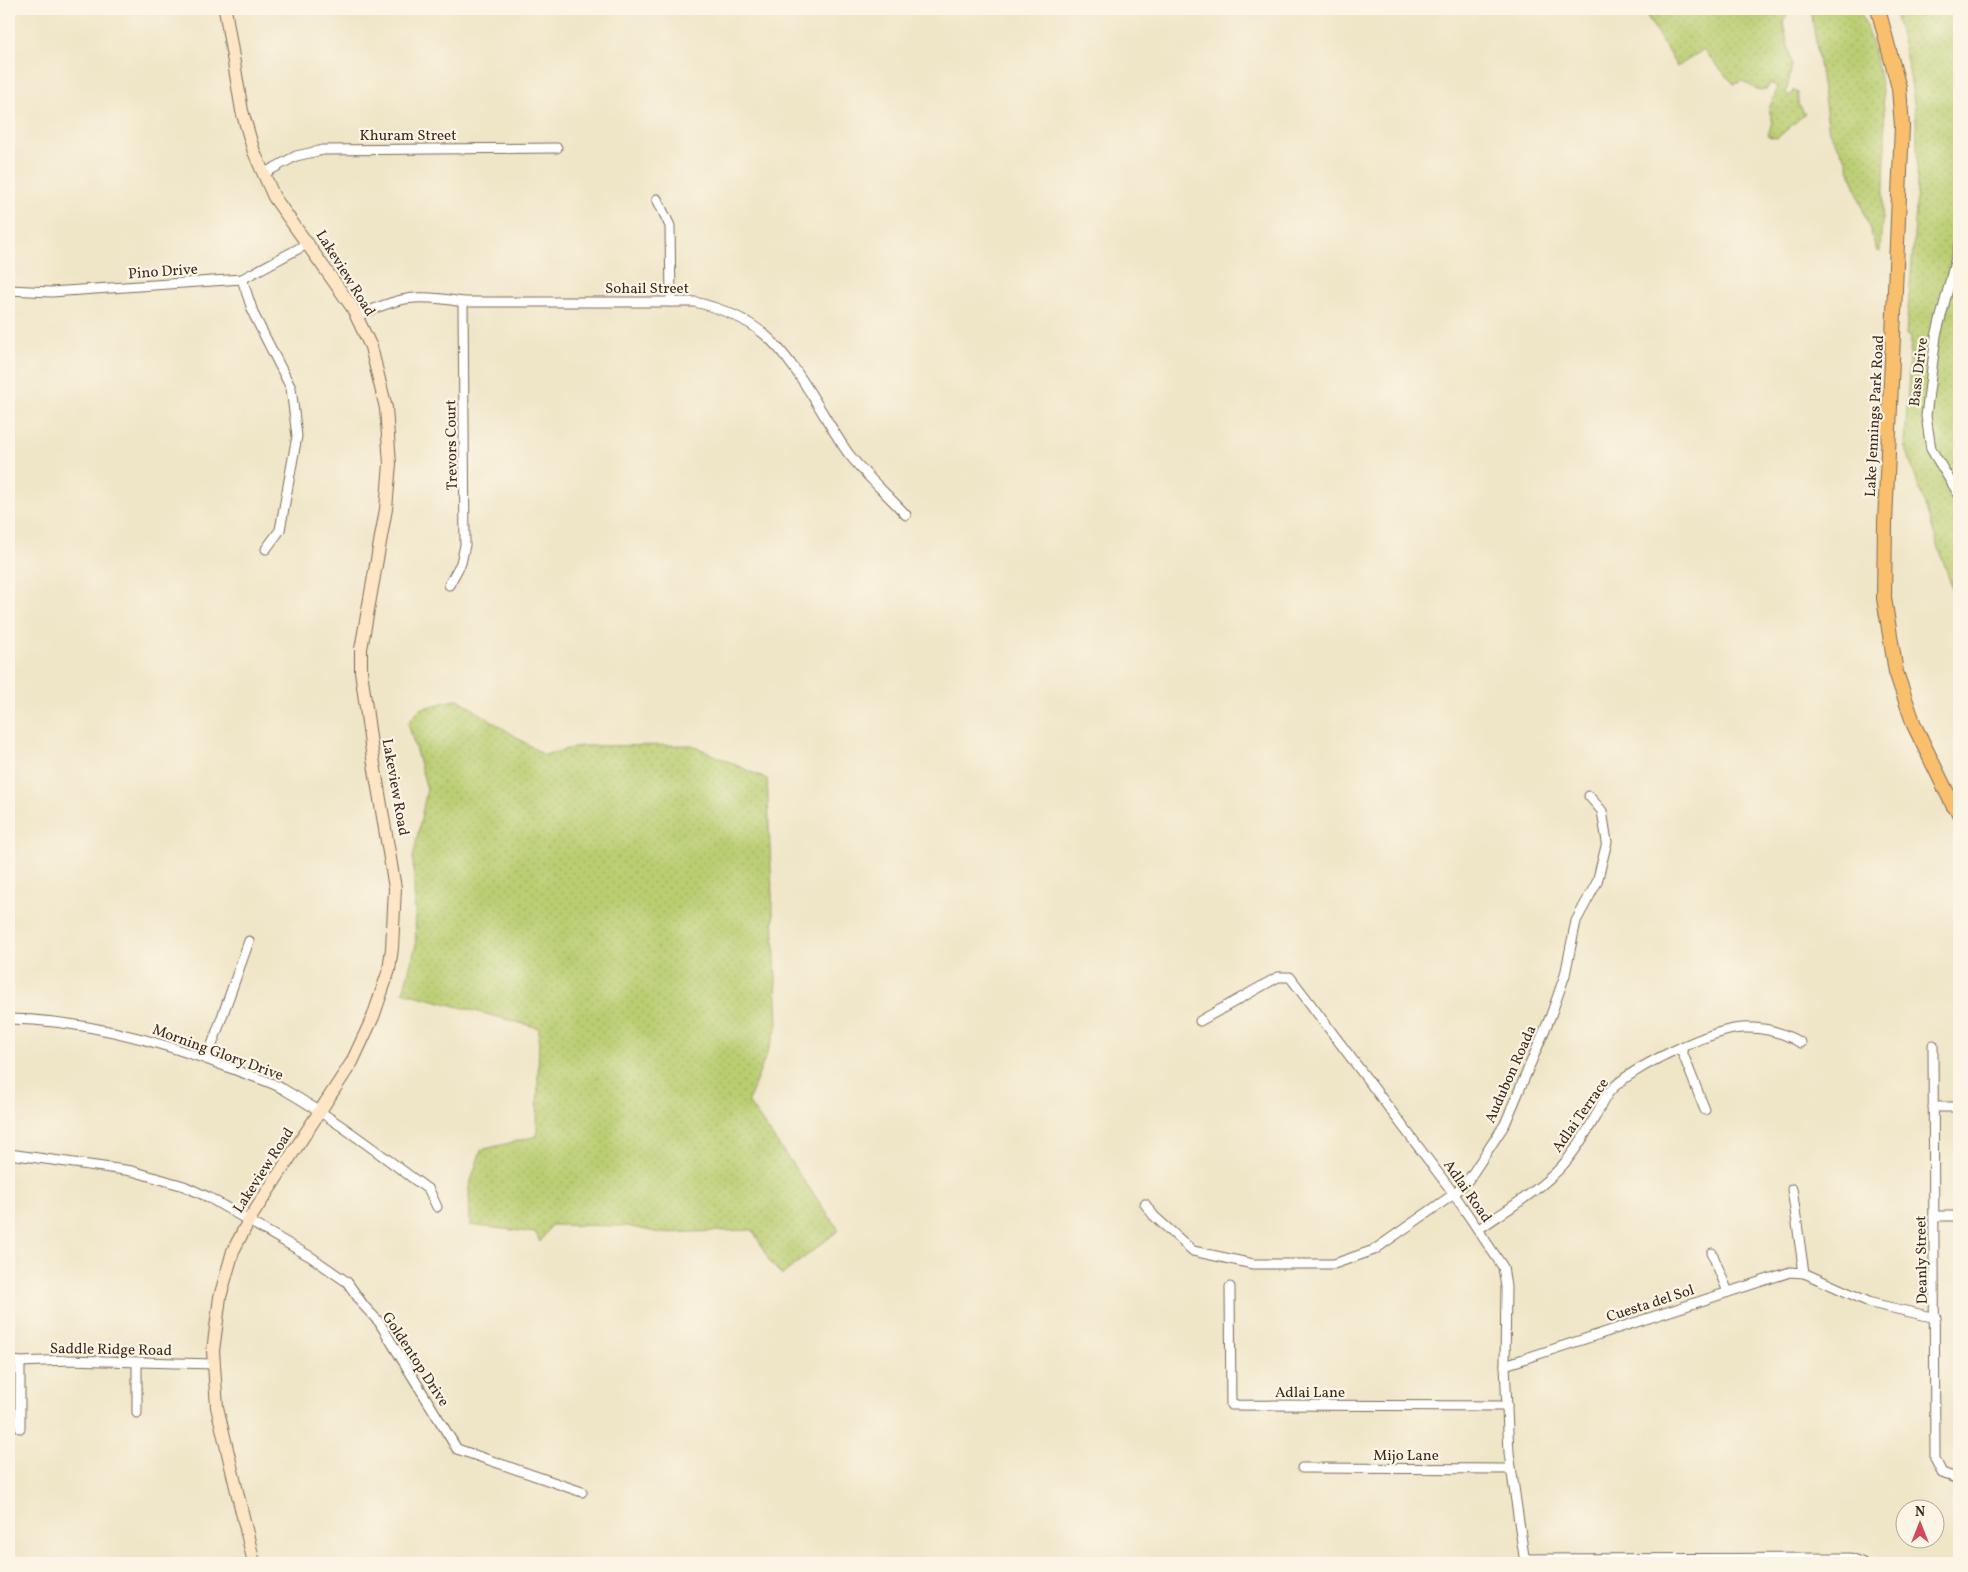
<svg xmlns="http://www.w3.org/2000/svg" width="1968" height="1572" font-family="Vollkorn,serif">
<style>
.grass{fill:url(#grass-dots);stroke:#7a7c48}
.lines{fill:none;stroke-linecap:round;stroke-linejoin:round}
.street-casing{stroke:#7a6b59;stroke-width:11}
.secondary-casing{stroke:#7a6b59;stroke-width:14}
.primary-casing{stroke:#7a6b59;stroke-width:16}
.street{stroke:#fff;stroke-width:9}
.secondary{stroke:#fde5c5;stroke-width:12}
.primary{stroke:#f9bf6d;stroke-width:14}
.labels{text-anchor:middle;stroke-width:4.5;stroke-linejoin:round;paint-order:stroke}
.street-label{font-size:15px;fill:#3b2a1e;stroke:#fcf5e5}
</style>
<defs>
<pattern id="grass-dots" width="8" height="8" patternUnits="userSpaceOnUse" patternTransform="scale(1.25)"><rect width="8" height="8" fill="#b9cd71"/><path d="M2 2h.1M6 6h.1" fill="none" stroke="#a0b061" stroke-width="1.8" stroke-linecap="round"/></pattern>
</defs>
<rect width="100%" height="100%" fill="#fcf5e5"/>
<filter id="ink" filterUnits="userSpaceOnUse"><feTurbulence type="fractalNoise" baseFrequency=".02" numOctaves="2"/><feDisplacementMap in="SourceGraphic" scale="10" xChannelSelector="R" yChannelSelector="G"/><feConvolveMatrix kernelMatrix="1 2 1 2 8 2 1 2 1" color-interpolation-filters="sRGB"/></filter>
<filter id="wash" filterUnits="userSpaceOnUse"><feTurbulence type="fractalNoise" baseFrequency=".0096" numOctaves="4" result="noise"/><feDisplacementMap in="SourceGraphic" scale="20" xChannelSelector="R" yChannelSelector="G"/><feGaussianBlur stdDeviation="1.12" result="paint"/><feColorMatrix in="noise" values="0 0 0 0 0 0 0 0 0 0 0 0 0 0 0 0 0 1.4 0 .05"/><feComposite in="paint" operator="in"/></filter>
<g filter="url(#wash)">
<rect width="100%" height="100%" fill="#efe5c7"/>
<g class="grass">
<polygon points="1643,9 1792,9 1783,22 1792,65 1786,93 1791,96 1793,90 1798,93 1798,104 1805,114 1777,138 1768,136 1772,121 1769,109 1778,87 1770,83 1767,89 1757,90 1743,81 1734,84 1703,50 1677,67"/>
<path d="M 1811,9 L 1860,9 C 1870,37 1880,68 1883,98 C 1888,149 1883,201 1880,252 L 1877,251 L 1846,159 L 1829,132 Z"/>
<path d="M 1894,9 L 1959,9 L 1959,609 L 1905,445 L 1911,336 L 1906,335 C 1911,260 1924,168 1913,95 C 1909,65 1901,37 1894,9 Z"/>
<polygon points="458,699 544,755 580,746 692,745 767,779 778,1025 748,1102 839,1230 782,1275 771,1264 753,1230 660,1233 627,1226 551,1225 540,1242 536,1233 470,1225 469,1187 481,1150 537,1136 539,1028 403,992 416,945 413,858 427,789 408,723 420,709"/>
</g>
</g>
<g filter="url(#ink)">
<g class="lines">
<defs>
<g id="street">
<polyline points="263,174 296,156 323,150 557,148"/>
<polyline points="657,199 670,226 671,302"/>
<polyline points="1959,246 1936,336 1926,416 1931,449 1959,495"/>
<polyline points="242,279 254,315 291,388 297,436 280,530 266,549"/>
<polyline points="9,290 51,292 242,279 309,243"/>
<path d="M 356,317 C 400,296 416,294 463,302 L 695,302 C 720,308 744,317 764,334 C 795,359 824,419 848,453 C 865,475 887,494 906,515"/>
<polyline points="449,585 461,563 465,545 463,302"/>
<path d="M 9,1019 C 85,1020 163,1042 233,1069 C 249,1076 268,1080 283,1089 C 334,1118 381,1155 429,1190 L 437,1207"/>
<polyline points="1200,1021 1278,977 1290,977 1454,1194 1503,1267 1506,1287 1505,1365 1509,1453 1525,1563"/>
<polyline points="1933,1045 1935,1459 1942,1473 1959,1479"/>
<polyline points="1681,1049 1705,1110"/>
<polyline points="207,1059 249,941"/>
<polyline points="1933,1107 1959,1107"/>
<polyline points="9,1154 132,1171 184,1186 208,1197 311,1257 347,1282 364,1306 379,1322 457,1449 582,1492"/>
<polyline points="1792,1189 1804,1273 1871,1303 1936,1318"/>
<polyline points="1145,1204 1154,1216 1193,1251 1253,1264 1334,1264 1374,1250 1454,1194 1469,1179 1505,1124 1551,1015 1565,975 1576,921 1597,882 1607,842 1602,811 1589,796"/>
<polyline points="1934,1216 1959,1216"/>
<path d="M 1479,1229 C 1503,1212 1531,1196 1553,1175 C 1570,1160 1584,1137 1595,1117 C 1600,1108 1604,1098 1610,1091 C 1630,1068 1712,1029 1743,1028 C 1763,1027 1784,1033 1801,1043"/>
<polyline points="1712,1253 1728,1292"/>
<polyline points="1230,1287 1231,1405 1507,1406"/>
<polyline points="9,1360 20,1362 68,1360 213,1364"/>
<polyline points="20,1362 20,1428"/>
<polyline points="137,1363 137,1413"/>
<polyline points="1505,1365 1790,1272 1804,1273"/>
<polyline points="1302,1468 1511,1469"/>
<polyline points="1524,1559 1850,1558 1863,1563"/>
</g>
<polyline id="secondary" points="225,9 242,111 254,152 274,197 352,307 371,347 386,408 390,464 386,509 361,649 361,671 372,752 395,888 392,948 389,970 373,1017 352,1062 249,1220 233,1251 220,1297 213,1351 217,1407 254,1563"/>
<polyline id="primary" points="1878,9 1899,88 1902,126 1885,523 1884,598 1896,672 1914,725 1953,805 1959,812"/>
</defs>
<use href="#street" class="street-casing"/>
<use href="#secondary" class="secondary-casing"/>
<use href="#primary" class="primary-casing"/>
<use href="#street" class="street"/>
<use href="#secondary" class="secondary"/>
<use href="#primary" class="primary"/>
</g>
</g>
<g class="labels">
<g class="street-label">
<text x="408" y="140">Khuram Street</text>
<text transform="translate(163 271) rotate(-4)" y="5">Pino Drive</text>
<text transform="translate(346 273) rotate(58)" y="5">Lakeview Road</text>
<text x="647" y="293">Sohail Street</text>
<text transform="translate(1918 372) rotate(-83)" y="5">Bass Drive</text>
<text transform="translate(1874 416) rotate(-87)" y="5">Lake Jennings Park Road</text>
<text transform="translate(451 445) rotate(-91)" y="5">Trevors Court</text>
<text transform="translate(396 787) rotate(80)" y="5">Lakeview Road</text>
<text transform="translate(218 1052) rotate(20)" y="5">Morning Glory Drive</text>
<text transform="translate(1510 1074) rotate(-66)" y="5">Audubon Roada</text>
<text transform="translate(1580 1115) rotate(-55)" y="5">Adlai Terrace</text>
<text transform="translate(263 1170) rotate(-57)" y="5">Lakeview Road</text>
<text transform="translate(1468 1191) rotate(55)" y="5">Adlai Road</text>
<text transform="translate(1921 1260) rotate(-91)" y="5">Deanly Street</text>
<text transform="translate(1650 1303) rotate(-18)" y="5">Cuesta del Sol</text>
<text transform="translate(111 1349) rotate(1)" y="5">Saddle Ridge Road</text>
<text transform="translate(416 1359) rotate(57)" y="5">Goldentop Drive</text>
<text x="1310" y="1397">Adlai Lane</text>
<text x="1406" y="1460">Mijo Lane</text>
</g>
</g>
<rect width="1968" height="1572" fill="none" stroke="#fcf5e5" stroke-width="30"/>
<g transform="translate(1920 1524)"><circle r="24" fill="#fcf5e5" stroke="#afa495"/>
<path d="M0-4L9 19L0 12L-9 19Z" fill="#d1495b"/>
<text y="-8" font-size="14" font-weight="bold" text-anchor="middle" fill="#3b2a1e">N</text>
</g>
</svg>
